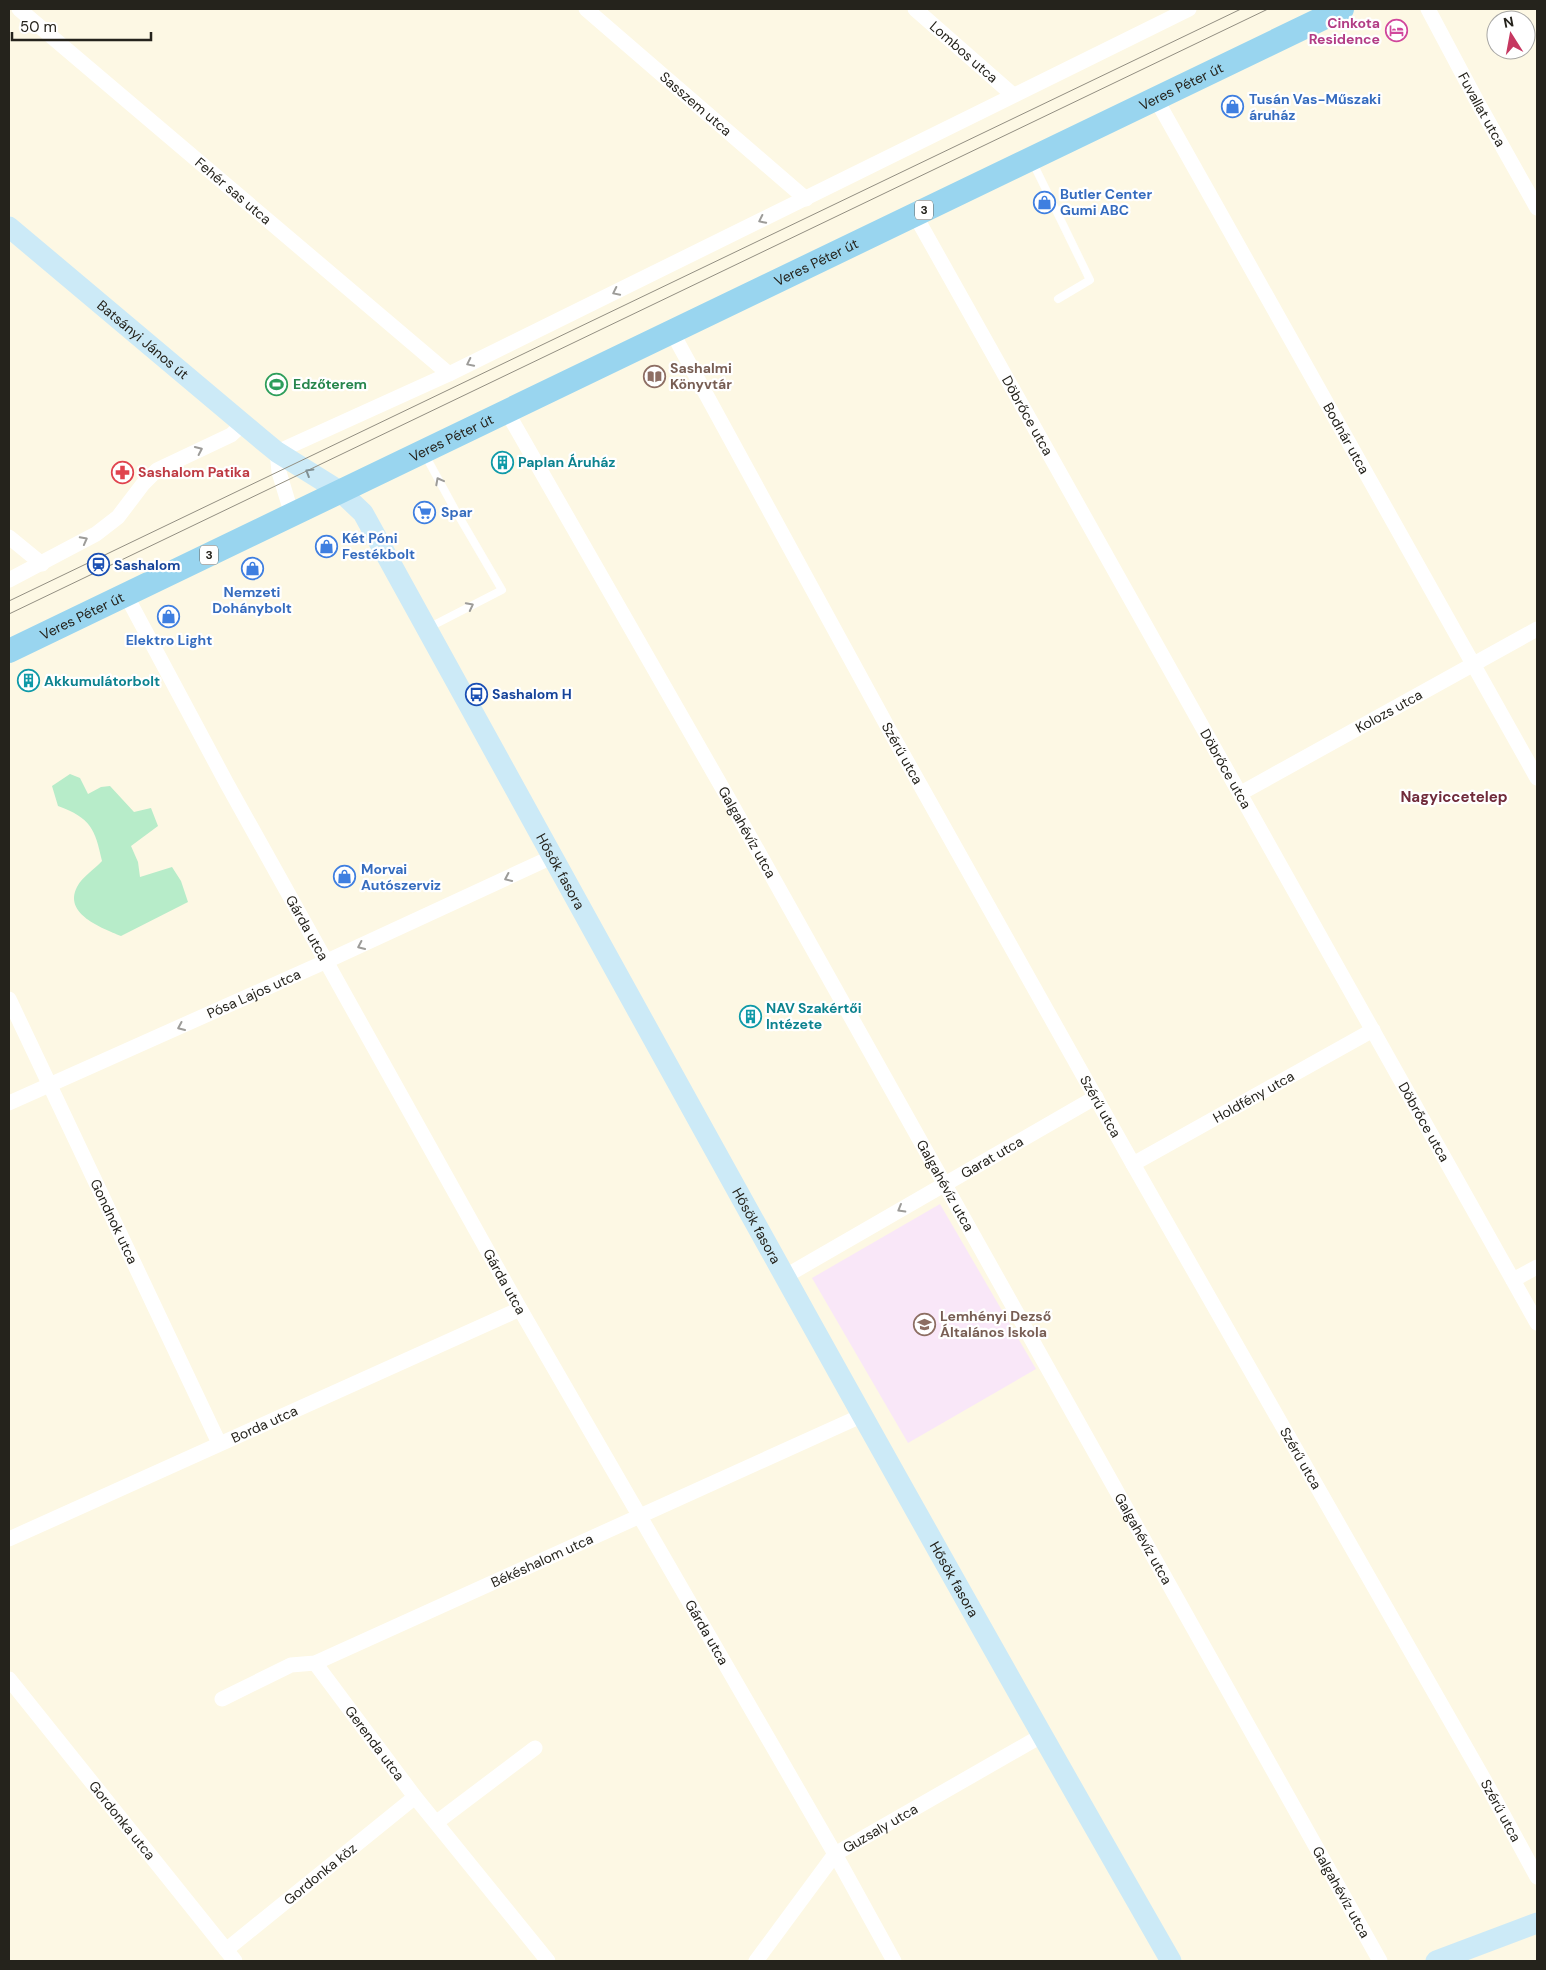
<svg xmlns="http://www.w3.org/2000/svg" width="1546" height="1970" font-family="'DM Sans',sans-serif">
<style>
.education{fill:#f9e7f8}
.green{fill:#b7ecc9}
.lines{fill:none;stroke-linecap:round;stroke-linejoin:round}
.lane{stroke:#fff;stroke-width:8}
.street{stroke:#fff;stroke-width:15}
.secondary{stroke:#cceaf7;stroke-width:21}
.primary{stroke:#99d5ef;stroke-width:24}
.tram{stroke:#938f82;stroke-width:1}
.oneway{stroke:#9d9c99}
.oneway2{stroke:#819094}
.labels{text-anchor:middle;stroke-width:4.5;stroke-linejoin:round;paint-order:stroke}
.shield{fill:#fff;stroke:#666560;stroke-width:1}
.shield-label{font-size:12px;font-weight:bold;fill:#25231c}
.hotel-label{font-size:14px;font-weight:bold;fill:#b23c85;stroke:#fff;text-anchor:end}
.street-label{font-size:14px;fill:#25231c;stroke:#fff}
.shop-label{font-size:14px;font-weight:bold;fill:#366cbe;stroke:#fff;text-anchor:start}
.education-label{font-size:14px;font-weight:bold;fill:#785e54;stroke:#fff;text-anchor:start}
.leisure-label{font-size:14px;font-weight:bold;fill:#27864d;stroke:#fff;text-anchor:start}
.culture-label{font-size:14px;font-weight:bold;fill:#0d838f;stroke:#fff;text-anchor:start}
.health-label{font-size:14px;font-weight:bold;fill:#be3a42;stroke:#fff;text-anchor:start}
.transit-label{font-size:14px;font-weight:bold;fill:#164399;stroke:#fff;text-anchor:start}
.neighbourhood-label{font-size:15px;font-weight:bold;fill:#702b3b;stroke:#fff}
</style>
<rect width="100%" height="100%" fill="#fdf8e4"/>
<polygon class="education" points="940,1204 1036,1369 908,1443 812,1278"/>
<path class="green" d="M 70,774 L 80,778 L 88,794 L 101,787 L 110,786 L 134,812 L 151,808 L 158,826 L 131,846 L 138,862 L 140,877 L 172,867 L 181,881 L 188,902 L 121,936 C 102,928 63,914 77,887 C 82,877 95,869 102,861 C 95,829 91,818 58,806 L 52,786 Z"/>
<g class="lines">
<g class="lane">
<polyline points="1032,161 1090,280 1058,299"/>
<polyline points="424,453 454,508 502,590 428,628"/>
</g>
<g class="street">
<path id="s1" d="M 19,9 L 449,374"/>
<path id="s2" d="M 586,9 L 806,199"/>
<path id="s3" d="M 915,9 L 1013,95"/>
<path id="s4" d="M 1428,9 L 1479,105 L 1537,208"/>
<path id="s5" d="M 1156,99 L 1537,778"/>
<path id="s6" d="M 915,215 L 1537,1323"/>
<path id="s7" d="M 672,332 L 891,733 L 1133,1164 L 1486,1783 L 1537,1877"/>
<path id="s8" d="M 507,412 L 727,796 L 1380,1961"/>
<polyline points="292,515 279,472 277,452 449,374 1189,9"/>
<polyline points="9,537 42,564"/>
<polyline points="9,580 96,534 118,517 143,484 157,470 231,435 243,424"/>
<path id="s9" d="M 126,595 L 226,782 L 520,1309 L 835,1854 L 894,1961"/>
<path id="s10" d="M 1241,793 L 1537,629"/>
<path id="s11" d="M 9,999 L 219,1443"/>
<path id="s12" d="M 9,1103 L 327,961 L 552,857"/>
<path id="s13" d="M 1133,1164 L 1373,1030"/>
<path id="s14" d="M 784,1277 L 1096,1097"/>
<polyline points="1513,1280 1537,1267"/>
<path id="s15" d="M 9,1539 L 520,1309"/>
<path id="s16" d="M 315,1663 L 415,1797 L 548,1961"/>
<path id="s17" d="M 9,1679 L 235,1961"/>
<path id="s18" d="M 222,1699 L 291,1665 L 315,1663 L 861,1416"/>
<polyline points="437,1822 535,1748"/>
<path id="s19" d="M 226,1950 L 415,1797"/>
<path id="s20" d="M 756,1961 L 835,1854 L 1041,1736"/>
</g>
<g class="secondary">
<path id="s21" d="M 9,227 L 260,438 L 277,452 L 341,492 L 363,513 C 630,997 896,1482 1171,1961"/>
<polyline points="1436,1961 1537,1923"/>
</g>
<path class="primary" id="s22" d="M 9,651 L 1342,9"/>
<g class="tram">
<polyline points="9,601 1241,9"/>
<polyline points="9,614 1268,9"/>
</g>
</g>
<defs><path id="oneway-chevron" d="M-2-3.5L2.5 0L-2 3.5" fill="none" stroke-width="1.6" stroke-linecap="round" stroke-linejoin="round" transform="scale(1.25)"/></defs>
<g class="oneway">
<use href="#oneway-chevron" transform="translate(762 220) rotate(154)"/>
<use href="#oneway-chevron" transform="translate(616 292) rotate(154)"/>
<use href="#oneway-chevron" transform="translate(470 363) rotate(154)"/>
<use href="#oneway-chevron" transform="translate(199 450) rotate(-25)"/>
<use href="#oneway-chevron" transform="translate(439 481) rotate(-118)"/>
<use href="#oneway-chevron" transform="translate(84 540) rotate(-28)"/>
<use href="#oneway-chevron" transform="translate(470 606) rotate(-27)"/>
<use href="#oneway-chevron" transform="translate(508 878) rotate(155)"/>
<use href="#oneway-chevron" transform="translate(361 946) rotate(155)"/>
<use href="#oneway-chevron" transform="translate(181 1027) rotate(156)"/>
<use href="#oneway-chevron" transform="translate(901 1209) rotate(150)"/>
</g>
<use class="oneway2" href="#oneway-chevron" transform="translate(309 472) rotate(-149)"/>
<defs>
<symbol id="hotel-ring" viewBox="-11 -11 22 22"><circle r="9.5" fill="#fff" stroke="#d1479c" stroke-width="1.5"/><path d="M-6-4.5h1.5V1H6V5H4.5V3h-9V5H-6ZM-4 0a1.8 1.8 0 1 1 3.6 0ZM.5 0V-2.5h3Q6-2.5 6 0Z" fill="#d1479c"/></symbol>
<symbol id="shop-ring" viewBox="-11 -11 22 22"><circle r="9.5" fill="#fff" stroke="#3f7fe0" stroke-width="1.5"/><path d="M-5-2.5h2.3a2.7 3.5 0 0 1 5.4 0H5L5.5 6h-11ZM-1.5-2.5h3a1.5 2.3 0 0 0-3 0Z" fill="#3f7fe0"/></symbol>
<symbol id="library-ring" viewBox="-11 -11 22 22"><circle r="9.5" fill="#fff" stroke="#8d6e63" stroke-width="1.5"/><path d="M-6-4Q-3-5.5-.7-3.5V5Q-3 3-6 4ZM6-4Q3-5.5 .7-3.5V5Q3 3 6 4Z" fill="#8d6e63"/></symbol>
<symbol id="stadium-ring" viewBox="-11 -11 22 22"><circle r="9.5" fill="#fff" stroke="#2e9e5b" stroke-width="1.5"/><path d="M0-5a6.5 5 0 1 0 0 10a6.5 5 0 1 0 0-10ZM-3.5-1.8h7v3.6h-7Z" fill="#2e9e5b"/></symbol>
<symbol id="building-ring" viewBox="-11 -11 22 22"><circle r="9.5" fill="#fff" stroke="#0f9aa8" stroke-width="1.5"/><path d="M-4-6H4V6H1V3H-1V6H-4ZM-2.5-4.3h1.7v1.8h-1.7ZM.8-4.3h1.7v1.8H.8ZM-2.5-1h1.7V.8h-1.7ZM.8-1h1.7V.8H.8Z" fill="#0f9aa8"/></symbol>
<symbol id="pharmacy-ring" viewBox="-11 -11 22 22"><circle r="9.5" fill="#fff" stroke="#e0444e" stroke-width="1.5"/><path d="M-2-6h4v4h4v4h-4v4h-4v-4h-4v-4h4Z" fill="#e0444e"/></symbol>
<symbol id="supermarket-ring" viewBox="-11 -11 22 22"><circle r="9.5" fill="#fff" stroke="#3f7fe0" stroke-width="1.5"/><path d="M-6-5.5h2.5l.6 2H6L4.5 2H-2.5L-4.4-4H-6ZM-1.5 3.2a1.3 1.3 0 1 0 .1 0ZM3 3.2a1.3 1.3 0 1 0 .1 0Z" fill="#3f7fe0"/></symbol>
<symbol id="station-ring" viewBox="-11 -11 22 22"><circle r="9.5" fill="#fff" stroke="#1a4fb4" stroke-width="1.5"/><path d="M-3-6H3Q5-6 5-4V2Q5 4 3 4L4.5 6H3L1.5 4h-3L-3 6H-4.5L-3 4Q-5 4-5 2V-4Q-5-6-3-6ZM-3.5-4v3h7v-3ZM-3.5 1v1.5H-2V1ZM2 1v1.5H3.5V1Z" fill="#1a4fb4"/></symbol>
<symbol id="bus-ring" viewBox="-11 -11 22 22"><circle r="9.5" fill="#fff" stroke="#1a4fb4" stroke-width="1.5"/><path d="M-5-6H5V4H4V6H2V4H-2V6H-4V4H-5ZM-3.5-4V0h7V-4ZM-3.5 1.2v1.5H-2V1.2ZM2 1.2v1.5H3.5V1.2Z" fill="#1a4fb4"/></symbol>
<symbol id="school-ring" viewBox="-11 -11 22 22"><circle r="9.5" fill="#fff" stroke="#8d6e63" stroke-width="1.5"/><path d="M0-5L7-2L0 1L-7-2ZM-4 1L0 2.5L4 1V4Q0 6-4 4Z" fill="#8d6e63"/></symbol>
</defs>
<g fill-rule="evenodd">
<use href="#hotel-ring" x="1384" y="18" width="25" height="25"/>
<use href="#shop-ring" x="1220" y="94" width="25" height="25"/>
<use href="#shop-ring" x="1032" y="190" width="25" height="25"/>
<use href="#library-ring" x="642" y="364" width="25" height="25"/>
<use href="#stadium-ring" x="264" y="372" width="25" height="25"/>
<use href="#building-ring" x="490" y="450" width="25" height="25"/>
<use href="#pharmacy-ring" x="110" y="460" width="25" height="25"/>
<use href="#supermarket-ring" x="412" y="500" width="25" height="25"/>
<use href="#shop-ring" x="314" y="534" width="25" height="25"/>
<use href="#station-ring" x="86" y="552" width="25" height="25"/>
<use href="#shop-ring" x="240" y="556" width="25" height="25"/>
<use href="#shop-ring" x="156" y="604" width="25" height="25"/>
<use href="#building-ring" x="16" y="668" width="25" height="25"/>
<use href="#bus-ring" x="464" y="682" width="25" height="25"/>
<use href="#shop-ring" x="332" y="864" width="25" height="25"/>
<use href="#building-ring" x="738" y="1004" width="25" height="25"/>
<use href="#school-ring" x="912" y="1312" width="25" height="25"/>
</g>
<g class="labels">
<g class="shield">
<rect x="915" y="200.5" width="18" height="19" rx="4"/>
<rect x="200" y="545.5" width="18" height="19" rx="4"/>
</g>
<g class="shield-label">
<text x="924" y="214">3</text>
<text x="209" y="559">3</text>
</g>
<g class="hotel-label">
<text x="1380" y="28">Cinkota<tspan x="1380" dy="16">Residence</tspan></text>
</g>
<g class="street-label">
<text dy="5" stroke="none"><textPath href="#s3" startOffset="65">Lombos utca</textPath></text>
<text dy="5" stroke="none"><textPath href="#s22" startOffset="1301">Veres Péter út</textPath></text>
<text dy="5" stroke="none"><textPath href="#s2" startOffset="145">Sasszem utca</textPath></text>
<text dy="5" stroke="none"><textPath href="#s4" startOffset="114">Fuvallat utca</textPath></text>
<text dy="5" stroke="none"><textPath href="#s1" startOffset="281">Fehér sas utca</textPath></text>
<text dy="5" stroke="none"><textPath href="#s22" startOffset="896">Veres Péter út</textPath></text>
<text dy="5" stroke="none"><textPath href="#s21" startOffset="175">Batsányi János út</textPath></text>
<text dy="5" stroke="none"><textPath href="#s6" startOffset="230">Döbrőce utca</textPath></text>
<text dy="5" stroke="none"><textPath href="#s22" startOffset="491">Veres Péter út</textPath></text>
<text dy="5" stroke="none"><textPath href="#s5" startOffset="389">Bodnár utca</textPath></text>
<text dy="5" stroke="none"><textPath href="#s22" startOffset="81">Veres Péter út</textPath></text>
<text dy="5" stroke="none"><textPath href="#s10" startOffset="169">Kolozs utca</textPath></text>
<text dy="5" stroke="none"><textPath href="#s7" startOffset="480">Szérű utca</textPath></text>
<text dy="5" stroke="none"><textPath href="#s6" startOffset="635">Döbrőce utca</textPath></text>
<text dy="5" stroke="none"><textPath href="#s8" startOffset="484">Galgahévíz utca</textPath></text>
<text dy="5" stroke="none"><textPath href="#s21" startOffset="865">Hősök fasora</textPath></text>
<text dy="5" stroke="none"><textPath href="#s9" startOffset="379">Gárda utca</textPath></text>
<text dy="5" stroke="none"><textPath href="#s12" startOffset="268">Pósa Lajos utca</textPath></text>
<text dy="5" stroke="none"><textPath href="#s13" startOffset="138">Holdfény utca</textPath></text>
<text dy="5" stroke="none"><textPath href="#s7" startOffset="885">Szérű utca</textPath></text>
<text dy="5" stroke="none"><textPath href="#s6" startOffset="1040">Döbrőce utca</textPath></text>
<text dy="5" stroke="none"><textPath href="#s14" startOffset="240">Garat utca</textPath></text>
<text dy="5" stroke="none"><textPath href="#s8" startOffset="889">Galgahévíz utca</textPath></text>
<text dy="5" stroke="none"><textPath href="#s11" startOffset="246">Gondnok utca</textPath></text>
<text dy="5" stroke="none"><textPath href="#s21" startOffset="1270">Hősök fasora</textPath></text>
<text dy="5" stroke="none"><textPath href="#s9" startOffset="784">Gárda utca</textPath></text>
<text dy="5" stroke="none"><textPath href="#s15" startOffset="280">Borda utca</textPath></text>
<text dy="5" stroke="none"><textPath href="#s7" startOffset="1290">Szérű utca</textPath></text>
<text dy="5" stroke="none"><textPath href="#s8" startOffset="1294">Galgahévíz utca</textPath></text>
<text dy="5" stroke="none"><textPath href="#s18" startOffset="350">Békéshalom utca</textPath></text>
<text dy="5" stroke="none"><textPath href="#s21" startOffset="1675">Hősök fasora</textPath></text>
<text dy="5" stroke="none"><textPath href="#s9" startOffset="1189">Gárda utca</textPath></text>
<text dy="5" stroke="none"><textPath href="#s16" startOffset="100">Gerenda utca</textPath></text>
<text dy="5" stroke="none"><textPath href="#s7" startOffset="1695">Szérű utca</textPath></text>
<text dy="5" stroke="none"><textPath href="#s17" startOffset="181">Gordonka utca</textPath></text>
<text dy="5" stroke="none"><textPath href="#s20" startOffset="185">Guzsaly utca</textPath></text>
<text dy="5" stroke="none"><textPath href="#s19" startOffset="121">Gordonka köz</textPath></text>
<text dy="5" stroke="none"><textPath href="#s8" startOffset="1699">Galgahévíz utca</textPath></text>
</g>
<g class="shop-label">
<text x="1249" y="104">Tusán Vas-Műszaki<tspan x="1249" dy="16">áruház</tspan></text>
<text x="1060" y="199">Butler Center<tspan x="1060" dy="16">Gumi ABC</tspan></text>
<text x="441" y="517">Spar</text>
<text x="342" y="543">Két Póni<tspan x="342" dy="16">Festékbolt</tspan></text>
<text x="252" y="597" text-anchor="middle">Nemzeti<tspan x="252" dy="16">Dohánybolt</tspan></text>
<text x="169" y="645" text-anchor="middle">Elektro Light</text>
<text x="361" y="874">Morvai<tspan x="361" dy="16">Autószerviz</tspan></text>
</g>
<g class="education-label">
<text x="670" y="373">Sashalmi<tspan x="670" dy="16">Könyvtár</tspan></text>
<text x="940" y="1321">Lemhényi Dezső<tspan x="940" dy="16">Általános Iskola</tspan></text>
</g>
<g class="leisure-label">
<text x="293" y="389">Edzőterem</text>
</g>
<g class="culture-label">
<text x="518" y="467">Paplan Áruház</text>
<text x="44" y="686">Akkumulátorbolt</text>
<text x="766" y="1013">NAV Szakértői<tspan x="766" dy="16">Intézete</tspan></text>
</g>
<g class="health-label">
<text x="138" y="477">Sashalom Patika</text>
</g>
<g class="transit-label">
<text x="114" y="570">Sashalom</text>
<text x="492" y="699">Sashalom H</text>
</g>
<g class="neighbourhood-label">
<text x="1454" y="802">Nagyiccetelep</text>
</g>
</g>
<rect width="1546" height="1970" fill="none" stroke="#25231c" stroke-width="20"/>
<g transform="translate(1511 35) rotate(349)"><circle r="24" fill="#ffffff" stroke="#a8a7a4"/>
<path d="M0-4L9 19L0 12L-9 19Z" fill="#c63861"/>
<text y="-8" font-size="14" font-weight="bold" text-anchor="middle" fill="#25231c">N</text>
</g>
<path d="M12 32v8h139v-8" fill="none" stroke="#25231c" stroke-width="2.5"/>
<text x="20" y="32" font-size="15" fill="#25231c" stroke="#ffffff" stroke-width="4" paint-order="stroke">50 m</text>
</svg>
